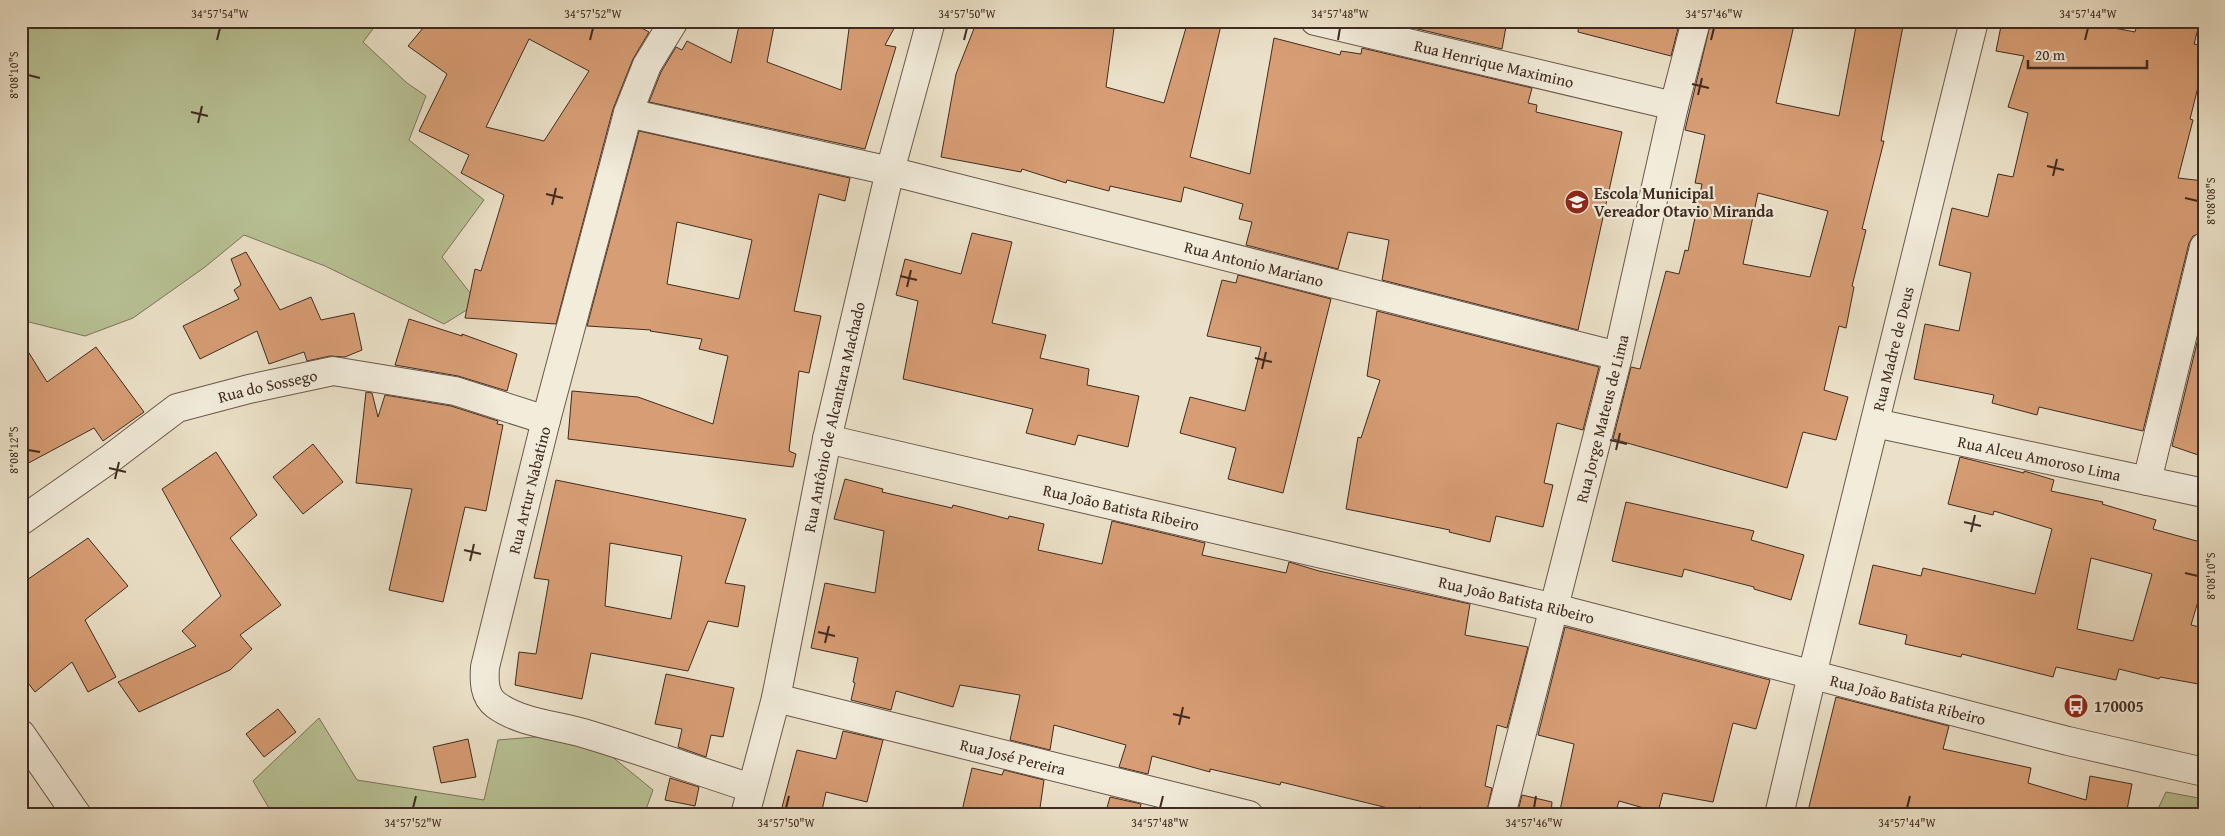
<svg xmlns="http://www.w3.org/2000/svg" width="2225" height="836" font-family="'Gentium Book Plus',serif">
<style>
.green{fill:#b8c295;stroke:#7c765b}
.building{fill:#d79d74;stroke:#402b21;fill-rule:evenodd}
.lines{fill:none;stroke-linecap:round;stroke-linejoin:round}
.minor-casing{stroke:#6b584b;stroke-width:30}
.minor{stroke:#f2ecdb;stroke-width:28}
.ticks{fill:none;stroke:#402b21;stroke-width:2}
.labels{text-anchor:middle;stroke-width:4.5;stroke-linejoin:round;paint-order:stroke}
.street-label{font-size:16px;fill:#402b21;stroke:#f2ecdb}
.poi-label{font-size:16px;font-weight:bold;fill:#402b21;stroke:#f2ecdb;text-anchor:start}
.neatline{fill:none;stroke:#402b21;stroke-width:2}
.ticks-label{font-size:12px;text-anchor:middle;fill:#402b21}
</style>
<rect width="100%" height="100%" fill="#ebe1c8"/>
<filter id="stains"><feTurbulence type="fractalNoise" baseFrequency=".004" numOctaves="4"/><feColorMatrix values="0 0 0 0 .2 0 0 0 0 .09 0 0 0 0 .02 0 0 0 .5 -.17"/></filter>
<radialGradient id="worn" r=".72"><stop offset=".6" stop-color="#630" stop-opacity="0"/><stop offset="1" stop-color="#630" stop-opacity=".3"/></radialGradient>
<g class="green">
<polygon points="21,21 379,21 363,42 407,83 426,96 409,140 484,200 442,257 478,303 444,324 325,266 244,235 205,267 133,318 85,336 21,320"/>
<polygon points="319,718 357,780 484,800 498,740 583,733 653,790 644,815 273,815 253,781"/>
<polygon points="2166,792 2204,799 2204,815 2155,815"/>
</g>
<g class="building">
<path d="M 429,21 L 629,21 L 649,32 L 633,59 L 613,109 L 556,324 L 465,318 L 475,269 L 481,271 L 504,195 L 461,173 L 469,155 L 419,131 L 447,74 L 408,46 ZM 529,39 L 589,71 L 544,141 L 486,127 Z"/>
<polygon points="740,21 775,21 767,62 841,90 850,21 898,21 885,45 896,47 865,149 649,102 661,72 676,47 682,50 687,41 731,63"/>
<polygon points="977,21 1115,21 1106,87 1164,103 1188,21 1222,21 1190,157 1250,174 1274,38 1340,55 1341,51 1361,54 1362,48 1532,88 1528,103 1537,105 1536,112 1622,132 1578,330 1382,280 1389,240 1348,232 1338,269 1246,245 1252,222 1239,219 1243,204 1184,187 1181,202 1110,186 1109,191 1067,180 1066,183 1022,169 1021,172 941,157 956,74"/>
<polygon points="1384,21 1507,21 1502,49"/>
<polygon points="1579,21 1680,21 1671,56 1578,32"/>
<path d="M 1711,21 L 1795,21 L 1776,103 L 1839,116 L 1857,21 L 1904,21 L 1881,141 L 1884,141 L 1862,229 L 1866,230 L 1852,286 L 1854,287 L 1846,328 L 1839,326 L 1824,390 L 1848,397 L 1836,440 L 1803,432 L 1787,488 L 1613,439 L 1631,367 L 1640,369 L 1666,271 L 1679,274 L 1685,250 L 1688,251 L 1702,184 L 1695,183 L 1705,135 L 1685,130 ZM 1758,193 L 1828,211 L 1810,277 L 1743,264 Z"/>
<polygon points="2002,21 2078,21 2135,32 2138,21 2200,21 2194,44 2204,46 2204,63 2190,119 2193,120 2178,178 2204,181 2204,232 2193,236 2189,243 2143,431 2039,407 2037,415 1992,403 1994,395 1914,379 1925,324 1959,331 1971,273 1939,265 1952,208 1988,217 1998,174 2013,177 2028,113 2008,107 2024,56 1996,51"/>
<path d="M 639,131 L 850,178 L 845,201 L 819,194 L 794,311 L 821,316 L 809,373 L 799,371 L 789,451 L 796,454 L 793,467 L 568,439 L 572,391 L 638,397 L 713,424 L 728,356 L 699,349 L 702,339 L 650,331 L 651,330 L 587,326 ZM 677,222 L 752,240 L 739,299 L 667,284 Z"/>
<polygon points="972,233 1012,242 992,323 1046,335 1040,358 1089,369 1087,385 1139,396 1128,447 1078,435 1075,445 1026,433 1033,409 903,379 918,301 896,295 905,259 961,274"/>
<polygon points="246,252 280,310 311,297 321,320 354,313 362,350 345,357 330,356 307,361 304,352 269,364 257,331 200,359 183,326 239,299 234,290 241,285 231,259"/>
<polygon points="1238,275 1331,299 1283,493 1228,479 1236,448 1180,433 1190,397 1245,411 1261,347 1207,336 1222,280 1236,283"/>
<polygon points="1377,311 1599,367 1583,430 1557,423 1544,483 1553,485 1543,527 1496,516 1490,542 1449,532 1450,530 1346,509 1358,437 1361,438 1380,380 1367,376"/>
<polygon points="2204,314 2204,457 2172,446"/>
<polygon points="409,319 462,336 462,334 517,354 507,391 458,376 395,365"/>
<polygon points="21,340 47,382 96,347 144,412 103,441 94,428 21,467"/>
<polygon points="366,392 372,393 378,417 385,395 451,406 498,421 497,424 503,425 486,511 465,507 443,602 389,590 412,489 356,483"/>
<polygon points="313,444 343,482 303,514 273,477"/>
<polygon points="216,452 257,515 230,538 281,605 240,635 252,649 230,670 139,712 118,682 196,646 182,631 221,596 162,489"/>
<path d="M 1960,457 L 2024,473 L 2024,471 L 2054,480 L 2051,491 L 2103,502 L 2102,504 L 2156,520 L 2153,529 L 2204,543 L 2204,581 L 2191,625 L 2204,628 L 2204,685 L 2160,677 L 2159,679 L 2119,669 L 2116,680 L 2056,667 L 2053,677 L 1962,654 L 1961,657 L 1905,644 L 1907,635 L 1859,624 L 1873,565 L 1921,576 L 1923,568 L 2035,594 L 2052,529 L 1994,511 L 1993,515 L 1948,504 ZM 2091,558 L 2152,574 L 2133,641 L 2077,629 Z"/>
<polygon points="845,479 883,489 882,492 952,508 953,505 1008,519 1009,516 1044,524 1038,550 1102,564 1112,521 1205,543 1202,555 1286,573 1289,562 1319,571 1470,604 1465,635 1528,647 1507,728 1497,725 1485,786 1492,788 1486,815 1459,815 1419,807 1417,815 1281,782 1280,785 1210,769 1210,772 1152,756 1148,774 1119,767 1126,745 1054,725 1050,750 1010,740 1020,695 960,685 953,707 896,691 891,710 851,700 855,683 853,682 858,658 811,648 825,583 875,593 884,531 834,519"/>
<path d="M 556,480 L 746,519 L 725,583 L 745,586 L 738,627 L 708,621 L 688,671 L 591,653 L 582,699 L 515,685 L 519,652 L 536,654 L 549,580 L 534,578 ZM 610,543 L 682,556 L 671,619 L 605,606 Z"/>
<polygon points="1626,502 1754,531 1751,540 1804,555 1791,600 1754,589 1754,587 1684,569 1682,577 1612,561"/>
<polygon points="88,538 128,586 85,620 116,677 88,692 72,662 35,692 21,674 21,584"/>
<polygon points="1565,627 1770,680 1756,729 1733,723 1713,802 1663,793 1658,812 1619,801 1615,815 1559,815 1574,744 1538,735"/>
<polygon points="666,674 734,688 723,737 711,735 706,757 678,747 682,729 655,724"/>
<polygon points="1836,697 1949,726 1943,749 2031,768 2028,783 2086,800 2090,776 2132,784 2126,815 1807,815"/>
<polygon points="278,709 296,732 264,757 246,734"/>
<polygon points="843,731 883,740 867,802 826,792 821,815 780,815 797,750 836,759"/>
<polygon points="468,739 476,777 441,783 433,747"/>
<polygon points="972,768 1002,775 1004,770 1044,780 1039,815 961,815"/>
<polygon points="670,778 699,787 695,806 665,800"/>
<polygon points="1522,795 1552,802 1551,815 1517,815"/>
<polygon points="1110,797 1141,804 1139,815 1105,815"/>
</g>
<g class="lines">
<defs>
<g id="minor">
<path d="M 674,21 L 647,65 L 628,113 L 546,420 L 485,667 C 484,681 484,696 496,705 C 521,723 555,725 583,733 C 640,750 695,770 751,788"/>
<path id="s1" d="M 1315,21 L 1674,106"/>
<path id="s2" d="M 628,113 L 890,171 L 1618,356"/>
<path id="s3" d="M 1875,423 L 2204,493"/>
<path id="s4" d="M 827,439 L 1555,608 L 2068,741 L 2204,772"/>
<polyline points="2147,481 2204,247"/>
<path id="s5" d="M 21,521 L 111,458 L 177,408 L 249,389 L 333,371 L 455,391 L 546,420"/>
<path id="s6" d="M 776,698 L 1249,815"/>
<polyline points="21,734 77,815"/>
<path id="s7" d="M 745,815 L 776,698 L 827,439 L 890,171 L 931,21"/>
<path id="s8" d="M 1501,815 L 1618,356 L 1674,106 L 1696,21"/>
<path id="s9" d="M 1779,815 L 1812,675 L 1974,21"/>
</g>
</defs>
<use href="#minor" class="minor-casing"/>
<use href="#minor" class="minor"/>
</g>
<path class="ticks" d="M 217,40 L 220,28M 590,40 L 593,28M 964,40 L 967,28M 1338,40 L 1340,28M 1711,40 L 1714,28M 2085,40 L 2088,28M 28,75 L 40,78M 1692,84 L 1709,88M 1698,95 L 1702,78M 191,112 L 208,116M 198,123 L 202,106M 2047,166 L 2064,170M 2053,176 L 2057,159M 546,194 L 563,198M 2185,198 L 2198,201M 552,205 L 556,188M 900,276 L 917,280M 907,287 L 911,270M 1255,358 L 1272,362M 1262,369 L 1266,352M 1610,440 L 1627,444M 28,450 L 40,452M 1616,450 L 1620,433M 109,468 L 126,472M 115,479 L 119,462M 1964,522 L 1981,526M 1971,532 L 1975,515M 464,550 L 481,554M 470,561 L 474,544M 2185,573 L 2198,576M 818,632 L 835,636M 825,643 L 829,626M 1173,714 L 1190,718M 1179,725 L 1183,707M 413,808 L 416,796M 786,808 L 789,796M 1160,808 L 1163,796M 1534,808 L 1536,796M 1907,808 L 1910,796"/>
<defs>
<symbol id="school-disc" viewBox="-11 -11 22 22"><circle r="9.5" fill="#8f2418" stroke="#f2ecdb"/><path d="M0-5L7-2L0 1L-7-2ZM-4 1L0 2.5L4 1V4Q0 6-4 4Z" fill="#fff"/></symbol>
<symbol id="bus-disc" viewBox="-11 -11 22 22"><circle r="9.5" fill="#8f2418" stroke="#f2ecdb"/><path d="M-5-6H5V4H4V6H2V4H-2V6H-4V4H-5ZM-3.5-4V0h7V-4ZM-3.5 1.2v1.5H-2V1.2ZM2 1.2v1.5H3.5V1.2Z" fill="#fff"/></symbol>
</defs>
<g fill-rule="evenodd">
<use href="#school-disc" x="1563" y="188" width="28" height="28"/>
<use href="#bus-disc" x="2062" y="692" width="28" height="28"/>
</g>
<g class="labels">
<g class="street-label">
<text dy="6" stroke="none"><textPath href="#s1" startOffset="184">Rua Henrique Maximino</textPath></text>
<text dy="6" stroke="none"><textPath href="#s2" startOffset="644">Rua Antonio Mariano</textPath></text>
<text dy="6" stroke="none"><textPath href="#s9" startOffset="480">Rua Madre de Deus</textPath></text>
<text dy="6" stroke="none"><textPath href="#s5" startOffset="286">Rua do Sossego</textPath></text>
<text dy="6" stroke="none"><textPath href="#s7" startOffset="408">Rua Antônio de Alcantara Machado</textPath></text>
<text dy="6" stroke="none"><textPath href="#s8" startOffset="409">Rua Jorge Mateus de Lima</textPath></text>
<text dy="6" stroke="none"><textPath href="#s3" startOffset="168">Rua Alceu Amoroso Lima</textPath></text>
<text transform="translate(529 490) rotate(-76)" y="6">Rua Artur Nabatino</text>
<text dy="6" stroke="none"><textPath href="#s4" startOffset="302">Rua João Batista Ribeiro</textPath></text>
<text dy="6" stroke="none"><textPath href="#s4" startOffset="708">Rua João Batista Ribeiro</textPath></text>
<text dy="6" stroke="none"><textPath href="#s4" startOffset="1112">Rua João Batista Ribeiro</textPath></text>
<text dy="6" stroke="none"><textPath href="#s6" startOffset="244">Rua José Pereira</textPath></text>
</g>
<g class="poi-label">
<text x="1594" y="199">Escola Municipal<tspan x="1594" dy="18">Vereador Otavio Miranda</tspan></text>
<text x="2094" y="712">170005</text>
</g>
</g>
<rect width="2225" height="836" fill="none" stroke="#ebe1c8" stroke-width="55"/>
<path d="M2028 60v8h119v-8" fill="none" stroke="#402b21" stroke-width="2.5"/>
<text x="2035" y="60" font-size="15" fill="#402b21" stroke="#f2ecdb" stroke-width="4" paint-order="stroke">20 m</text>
<rect x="28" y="28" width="2170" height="780" class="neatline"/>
<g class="ticks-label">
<text x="220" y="18">34°57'54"W</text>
<text x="593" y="18">34°57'52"W</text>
<text x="967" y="18">34°57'50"W</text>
<text x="1340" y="18">34°57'48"W</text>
<text x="1714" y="18">34°57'46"W</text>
<text x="2088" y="18">34°57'44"W</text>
<text transform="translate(14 75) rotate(-90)" y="4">8°08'10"S</text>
<text transform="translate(2211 201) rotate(-90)" y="4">8°08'08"S</text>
<text transform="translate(14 450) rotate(-90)" y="4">8°08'12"S</text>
<text transform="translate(2211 576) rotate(-90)" y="4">8°08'10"S</text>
<text x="413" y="827">34°57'52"W</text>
<text x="786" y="827">34°57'50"W</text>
<text x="1160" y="827">34°57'48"W</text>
<text x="1534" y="827">34°57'46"W</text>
<text x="1907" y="827">34°57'44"W</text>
</g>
<rect width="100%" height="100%" filter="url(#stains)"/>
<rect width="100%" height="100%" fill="url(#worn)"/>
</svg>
